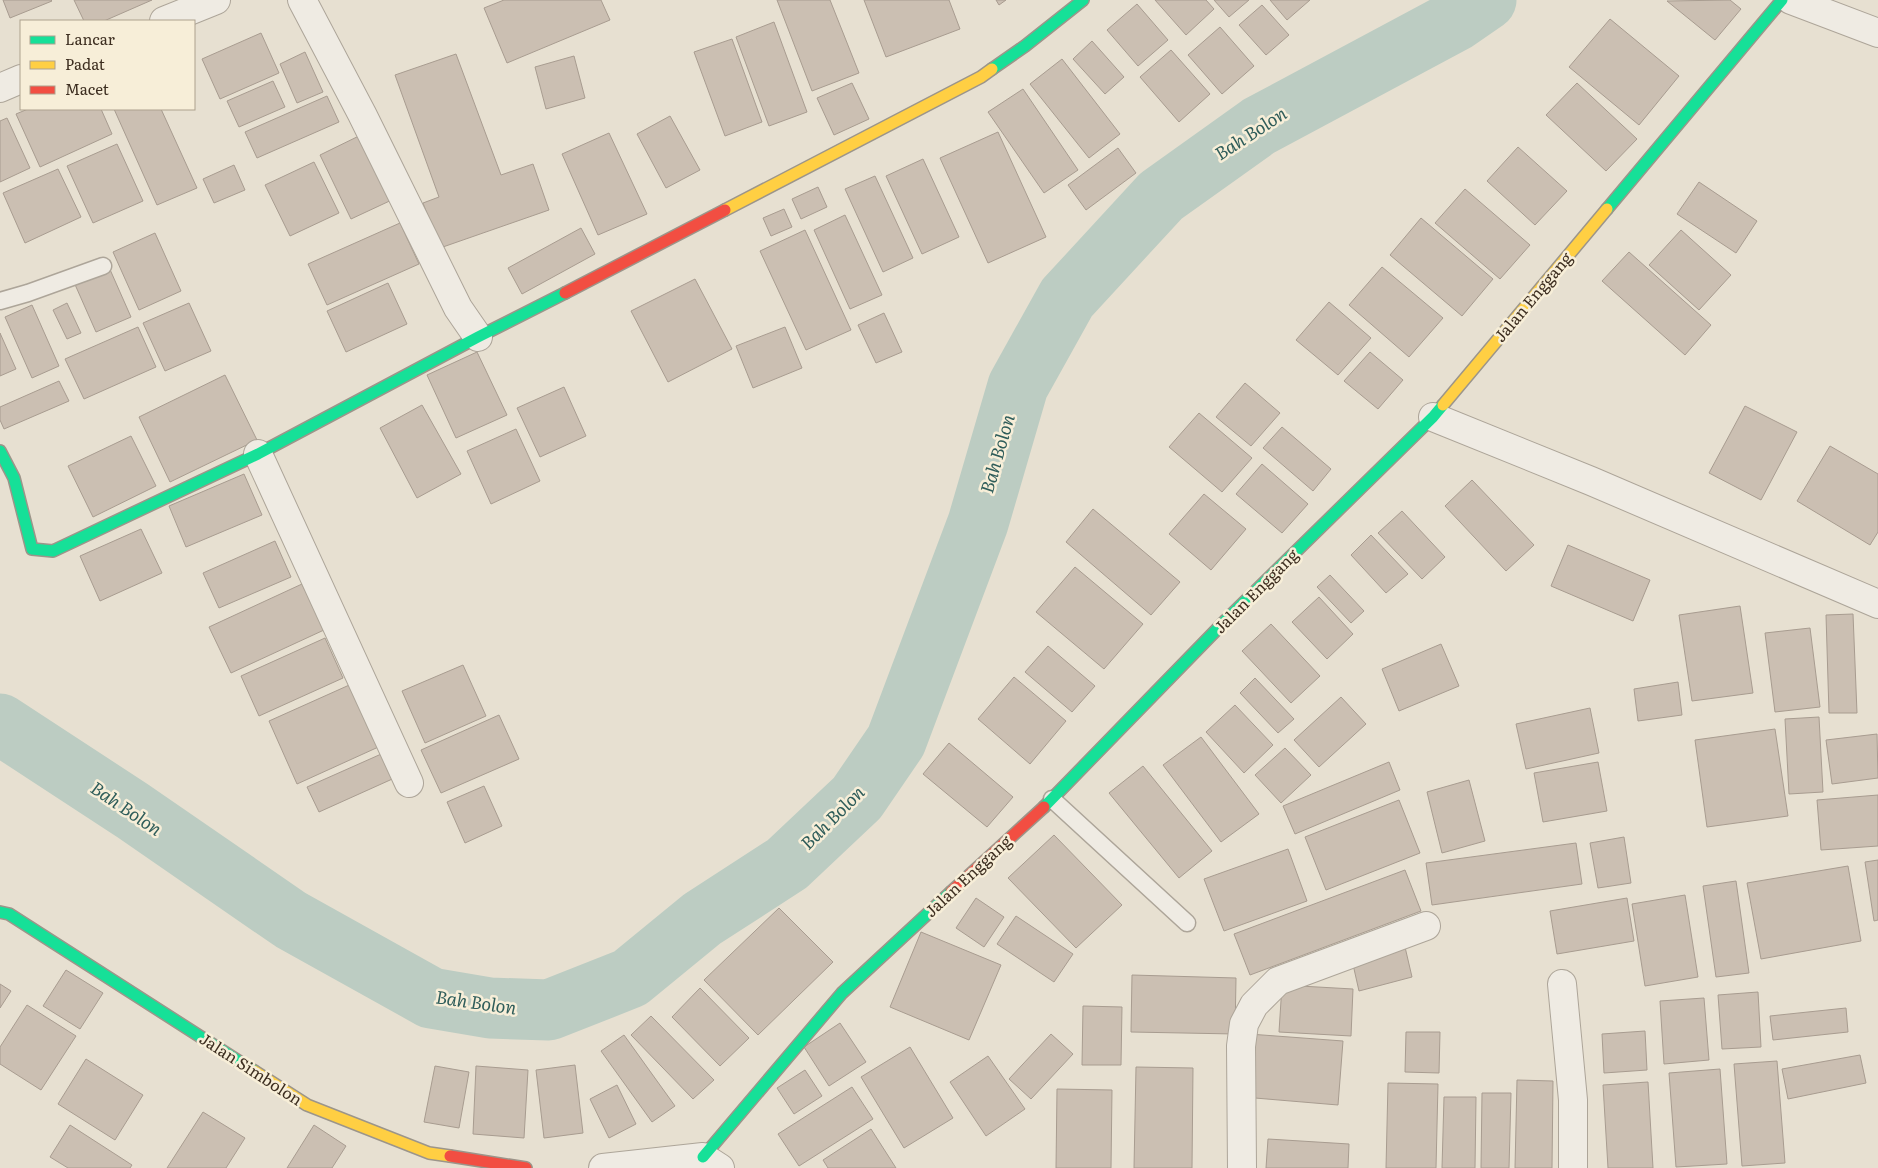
<svg xmlns="http://www.w3.org/2000/svg" width="1878" height="1168" font-family="Literata,serif">
<style>
.lines{fill:none;stroke-linecap:round;stroke-linejoin:round}
.river{stroke:#bcccc2;stroke-width:61}
.building{fill:#cbbfb2;stroke:#a89c90}
.lane-casing{stroke:#ada599;stroke-width:19}
.street-casing{stroke:#ada599;stroke-width:30}
.fast-casing{stroke:#9c958a;stroke-width:14}
.slow-casing{stroke:#9c958a;stroke-width:14}
.jam-casing{stroke:#9c958a;stroke-width:14}
.lane{stroke:#efebe3;stroke-width:16}
.street{stroke:#efebe3;stroke-width:28}
.fast{stroke:#16e098;stroke-width:11}
.slow{stroke:#ffcf43;stroke-width:11}
.jam{stroke:#f24e42;stroke-width:11}
.labels{text-anchor:middle;stroke-width:5;stroke-linejoin:round;paint-order:stroke}
.street-label{font-size:16px;fill:#3d2e20;stroke:#f7eed8}
.water-label{font-size:18px;font-style:italic;fill:#2f5d5a;stroke:#f7eed8}
</style>
<rect width="100%" height="100%" fill="#e7e0d1"/>
<g class="lines">
<polyline class="river" points="0,724 133,811 291,920 431,998 490,1008 549,1010 630,978 702,919 787,864 857,798 896,741 978,523 1018,386 1067,298 1161,196 1259,126 1457,20 1486,0"/>
</g>
<g class="building">
<polygon points="3,0 51,0 52,1 10,18"/>
<polygon points="74,0 152,0 104,21 84,21"/>
<polygon points="504,0 601,0 610,20 507,63 484,8"/>
<polygon points="777,0 830,0 859,73 812,91"/>
<polygon points="864,0 949,0 960,29 886,57"/>
<polygon points="996,0 1006,0 999,5"/>
<polygon points="1155,0 1206,0 1214,9 1186,35"/>
<polygon points="1214,0 1249,0 1229,17"/>
<polygon points="1270,0 1310,0 1287,20"/>
<polygon points="1730,0 1741,9 1715,40 1667,1"/>
<polygon points="1137,4 1168,40 1138,66 1107,30"/>
<polygon points="1262,5 1289,35 1266,55 1239,25"/>
<polygon points="1610,19 1679,76 1639,125 1569,67"/>
<polygon points="774,22 807,112 769,126 736,37"/>
<polygon points="1220,27 1254,66 1222,94 1188,55"/>
<polygon points="261,33 279,73 220,99 202,59"/>
<polygon points="732,39 762,122 725,136 694,52"/>
<polygon points="1092,41 1124,77 1105,94 1073,59"/>
<polygon points="1171,50 1210,94 1179,122 1140,77"/>
<polygon points="305,52 323,92 297,103 280,64"/>
<polygon points="456,54 501,175 533,164 549,210 440,248 423,203 439,197 395,75"/>
<polygon points="574,56 585,98 546,109 535,67"/>
<polygon points="1062,59 1120,134 1089,158 1030,84"/>
<polygon points="273,81 285,107 239,127 227,101"/>
<polygon points="852,83 869,119 834,135 817,98"/>
<polygon points="1577,83 1637,139 1606,171 1546,115"/>
<polygon points="1023,89 1078,170 1044,193 988,112"/>
<polygon points="327,96 339,122 257,158 245,132"/>
<polygon points="28,109 101,109 112,134 40,167 16,114"/>
<polygon points="114,109 161,109 197,188 157,205"/>
<polygon points="670,116 700,170 666,188 637,134"/>
<polygon points="7,118 30,168 0,182 0,121"/>
<polygon points="998,132 1046,237 988,263 940,158"/>
<polygon points="365,133 396,198 351,219 320,155"/>
<polygon points="609,133 647,214 598,235 562,154"/>
<polygon points="117,144 143,201 93,223 67,166"/>
<polygon points="1518,147 1567,191 1535,225 1487,181"/>
<polygon points="1118,148 1136,173 1086,210 1068,185"/>
<polygon points="923,159 959,237 922,254 886,176"/>
<polygon points="314,162 339,213 290,236 265,185"/>
<polygon points="234,165 245,190 214,203 203,179"/>
<polygon points="58,169 81,217 25,243 3,193"/>
<polygon points="875,176 913,258 883,272 845,189"/>
<polygon points="1699,182 1757,221 1736,253 1677,214"/>
<polygon points="818,187 827,207 801,219 792,199"/>
<polygon points="1465,189 1530,245 1500,279 1435,223"/>
<polygon points="784,209 792,227 771,236 763,218"/>
<polygon points="845,215 882,295 850,309 814,230"/>
<polygon points="1421,218 1493,279 1462,316 1390,255"/>
<polygon points="400,223 419,264 327,305 308,264"/>
<polygon points="581,228 595,254 522,294 508,268"/>
<polygon points="805,230 851,330 806,350 760,251"/>
<polygon points="1681,230 1731,275 1699,310 1649,265"/>
<polygon points="155,233 181,291 139,310 113,252"/>
<polygon points="1629,252 1711,325 1685,355 1602,281"/>
<polygon points="108,265 131,317 96,332 73,280"/>
<polygon points="1382,267 1443,318 1409,357 1349,305"/>
<polygon points="695,279 732,349 668,382 631,311"/>
<polygon points="388,283 407,324 346,352 327,311"/>
<polygon points="1329,302 1371,338 1338,375 1296,340"/>
<polygon points="67,303 81,333 67,339 53,310"/>
<polygon points="189,303 211,351 165,371 143,323"/>
<polygon points="32,305 59,366 32,378 5,317"/>
<polygon points="884,313 902,352 876,363 858,325"/>
<polygon points="138,327 156,367 84,399 65,359"/>
<polygon points="785,327 802,368 753,388 736,346"/>
<polygon points="0,333 16,369 0,376"/>
<polygon points="477,352 507,415 456,438 427,375"/>
<polygon points="1370,352 1403,380 1378,409 1344,381"/>
<polygon points="225,375 257,440 170,482 139,417"/>
<polygon points="59,381 69,401 4,429 0,420 0,407"/>
<polygon points="1245,383 1280,413 1251,446 1216,417"/>
<polygon points="564,387 586,436 540,457 517,408"/>
<polygon points="422,405 461,474 417,498 380,428"/>
<polygon points="1745,406 1797,432 1761,500 1709,473"/>
<polygon points="1199,413 1252,458 1222,492 1169,447"/>
<polygon points="1282,427 1331,469 1313,491 1263,448"/>
<polygon points="516,429 540,481 491,504 467,451"/>
<polygon points="131,436 156,486 93,517 68,466"/>
<polygon points="1830,446 1878,474 1878,532 1870,545 1797,501"/>
<polygon points="1262,464 1308,504 1282,533 1236,494"/>
<polygon points="244,474 262,515 186,547 169,506"/>
<polygon points="1472,480 1534,545 1506,571 1445,506"/>
<polygon points="1204,494 1246,529 1211,570 1169,534"/>
<polygon points="1093,509 1180,582 1151,615 1066,542"/>
<polygon points="1402,511 1445,557 1422,579 1378,533"/>
<polygon points="141,529 162,573 100,601 80,556"/>
<polygon points="1371,535 1408,574 1386,593 1351,555"/>
<polygon points="275,541 291,577 219,608 203,573"/>
<polygon points="1568,545 1650,580 1633,621 1551,586"/>
<polygon points="1075,567 1143,624 1104,669 1036,612"/>
<polygon points="1330,575 1364,611 1351,623 1317,587"/>
<polygon points="302,584 324,630 231,673 209,627"/>
<polygon points="1319,597 1353,634 1327,659 1292,622"/>
<polygon points="1740,606 1753,693 1692,701 1679,615"/>
<polygon points="1853,614 1857,713 1829,713 1826,615"/>
<polygon points="1271,624 1320,676 1291,703 1242,651"/>
<polygon points="1810,628 1820,707 1775,712 1765,633"/>
<polygon points="325,638 343,678 259,716 241,676"/>
<polygon points="1441,644 1459,686 1399,711 1382,669"/>
<polygon points="1048,646 1095,686 1072,712 1025,672"/>
<polygon points="463,665 486,716 425,743 402,691"/>
<polygon points="1014,677 1066,721 1030,764 978,719"/>
<polygon points="1255,678 1294,719 1278,733 1240,693"/>
<polygon points="356,682 385,744 297,784 269,721"/>
<polygon points="1678,682 1682,715 1638,721 1634,689"/>
<polygon points="1341,697 1366,724 1319,767 1294,740"/>
<polygon points="1235,705 1273,745 1244,773 1206,732"/>
<polygon points="1590,708 1599,753 1526,769 1516,724"/>
<polygon points="499,715 519,759 441,793 421,750"/>
<polygon points="1819,717 1823,792 1789,794 1785,719"/>
<polygon points="1775,729 1788,816 1707,827 1695,740"/>
<polygon points="1877,734 1878,778 1832,784 1826,740"/>
<polygon points="1201,737 1259,814 1221,842 1163,765"/>
<polygon points="949,743 1013,797 987,827 923,774"/>
<polygon points="1285,748 1311,775 1281,803 1255,775"/>
<polygon points="388,751 399,776 319,812 307,787"/>
<polygon points="1389,762 1400,790 1295,834 1283,806"/>
<polygon points="1598,762 1607,811 1543,822 1534,773"/>
<polygon points="1143,766 1212,851 1179,878 1109,793"/>
<polygon points="1469,780 1485,841 1442,853 1427,792"/>
<polygon points="484,786 502,826 465,843 447,802"/>
<polygon points="1878,795 1878,846 1821,850 1817,800"/>
<polygon points="1399,800 1420,853 1326,890 1305,837"/>
<polygon points="1054,835 1122,905 1076,948 1008,878"/>
<polygon points="1624,837 1631,883 1598,888 1590,843"/>
<polygon points="1576,843 1582,884 1432,905 1426,863"/>
<polygon points="1288,849 1307,901 1224,931 1204,879"/>
<polygon points="1878,860 1878,920 1874,921 1865,862"/>
<polygon points="1848,866 1861,941 1761,959 1747,883"/>
<polygon points="1405,870 1421,911 1250,975 1234,934"/>
<polygon points="1736,881 1749,973 1716,977 1703,886"/>
<polygon points="1685,895 1698,977 1645,986 1632,904"/>
<polygon points="976,898 1004,917 984,947 956,928"/>
<polygon points="1627,898 1634,941 1557,954 1550,911"/>
<polygon points="779,908 833,962 758,1035 704,980"/>
<polygon points="1016,916 1073,954 1054,982 997,944"/>
<polygon points="921,932 1001,965 969,1040 890,1007"/>
<polygon points="1405,947 1412,977 1359,991 1352,960"/>
<polygon points="66,970 103,993 80,1029 43,1006"/>
<polygon points="1132,975 1236,978 1235,1034 1131,1032"/>
<polygon points="0,984 11,991 0,1008"/>
<polygon points="1282,985 1353,989 1351,1036 1279,1032"/>
<polygon points="700,988 749,1038 720,1066 672,1017"/>
<polygon points="1758,992 1761,1047 1722,1049 1718,995"/>
<polygon points="1704,998 1709,1060 1664,1064 1660,1001"/>
<polygon points="27,1005 76,1036 41,1090 0,1064 0,1047"/>
<polygon points="1083,1006 1122,1007 1121,1065 1082,1065"/>
<polygon points="1846,1008 1848,1032 1773,1040 1770,1016"/>
<polygon points="651,1016 714,1080 693,1099 631,1035"/>
<polygon points="840,1023 866,1062 829,1086 804,1047"/>
<polygon points="1645,1031 1647,1070 1604,1073 1602,1034"/>
<polygon points="1406,1032 1440,1032 1439,1073 1405,1072"/>
<polygon points="1051,1034 1073,1054 1031,1099 1009,1079"/>
<polygon points="1249,1034 1343,1041 1338,1105 1243,1097"/>
<polygon points="624,1035 675,1106 652,1122 601,1051"/>
<polygon points="910,1047 953,1118 904,1148 861,1077"/>
<polygon points="1860,1055 1866,1083 1788,1099 1782,1069"/>
<polygon points="988,1056 1025,1109 986,1136 950,1082"/>
<polygon points="86,1059 143,1095 115,1140 58,1104"/>
<polygon points="1777,1061 1785,1163 1742,1166 1734,1064"/>
<polygon points="575,1065 583,1133 544,1138 536,1070"/>
<polygon points="435,1066 469,1072 459,1128 424,1122"/>
<polygon points="476,1066 528,1070 524,1138 473,1134"/>
<polygon points="1136,1067 1193,1068 1192,1168 1134,1168"/>
<polygon points="1720,1069 1727,1164 1676,1167 1669,1073"/>
<polygon points="805,1070 822,1096 794,1114 777,1088"/>
<polygon points="1517,1080 1553,1081 1552,1168 1515,1168"/>
<polygon points="1648,1082 1653,1168 1608,1168 1603,1085"/>
<polygon points="1388,1083 1438,1084 1436,1168 1386,1168"/>
<polygon points="617,1085 636,1124 609,1138 590,1099"/>
<polygon points="852,1087 873,1119 799,1166 778,1134"/>
<polygon points="1057,1089 1112,1090 1111,1168 1056,1168"/>
<polygon points="1482,1093 1511,1093 1509,1168 1481,1168"/>
<polygon points="1444,1097 1476,1097 1475,1168 1442,1168"/>
<polygon points="203,1112 245,1138 226,1168 167,1168"/>
<polygon points="70,1125 132,1165 130,1168 68,1168 50,1157"/>
<polygon points="314,1125 346,1146 332,1168 287,1168"/>
<polygon points="871,1129 896,1168 828,1168 823,1160"/>
<polygon points="1268,1139 1349,1144 1348,1168 1266,1168"/>
</g>
<g class="lines">
<defs>
<g id="lane">
<polyline points="0,301 28,293 103,266"/>
<polyline points="1052,799 1187,923"/>
</g>
<g id="street">
<polyline points="302,0 362,114 458,308 478,337"/>
<polyline points="1791,0 1878,33"/>
<polyline points="164,21 216,0"/>
<polyline points="0,88 21,79"/>
<polyline points="1433,417 1591,481 1878,604"/>
<polyline points="258,454 409,783"/>
<polyline points="1562,984 1573,1100 1573,1168"/>
<polyline points="603,1168 703,1157 720,1168"/>
<polyline points="1242,1168 1241,1046 1244,1024 1254,1005 1278,981 1426,926"/>
</g>
<g id="fast">
<polyline points="992,69 1025,46 1083,0"/>
<polyline points="1607,209 1782,0"/>
<polyline points="0,451 14,478 32,549 53,551 258,454 478,337 565,293"/>
<polyline points="1044,807 1226,620 1433,417 1443,405"/>
<polyline points="0,912 9,914 254,1071"/>
<polyline points="703,1157 842,993 951,892"/>
</g>
<g id="slow">
<polyline points="725,210 981,77 992,69"/>
<polyline points="1443,405 1607,209"/>
<polyline points="254,1071 307,1105 429,1153 450,1156"/>
</g>
<g id="jam">
<polyline points="565,293 725,210"/>
<polyline points="951,892 1044,807"/>
<polyline points="450,1156 526,1168"/>
</g>
</defs>
<use href="#lane" class="lane-casing"/>
<use href="#street" class="street-casing"/>
<use href="#fast" class="fast-casing"/>
<use href="#slow" class="slow-casing"/>
<use href="#jam" class="jam-casing"/>
<use href="#lane" class="lane"/>
<use href="#street" class="street"/>
<use href="#fast" class="fast"/>
<use href="#slow" class="slow"/>
<use href="#jam" class="jam"/>
</g>
<g class="labels">
<g class="street-label">
<text transform="translate(1533 297) rotate(-50)" y="6">Jalan Enggang</text>
<text transform="translate(1256 591) rotate(-45)" y="6">Jalan Enggang</text>
<text transform="translate(968 876) rotate(-43)" y="6">Jalan Enggang</text>
<text transform="translate(251 1069) rotate(33)" y="6">Jalan Simbolon</text>
</g>
<g class="water-label">
<text transform="translate(1251 134) rotate(-33)" y="6">Bah Bolon</text>
<text transform="translate(998 454) rotate(-74)" y="6">Bah Bolon</text>
<text transform="translate(126 809) rotate(34)" y="6">Bah Bolon</text>
<text transform="translate(833 818) rotate(-45)" y="6">Bah Bolon</text>
<text transform="translate(476 1003) rotate(8)" y="6">Bah Bolon</text>
</g>
</g>
<rect x="20" y="20" width="175" height="90" fill="#f7eed8" stroke="#ada18e"/>
<rect x="30" y="36" width="25" height="8" fill="#16e098" stroke="#ada18e"/>
<text x="65" y="45" font-size="15" fill="#3d2e20">Lancar</text>
<rect x="30" y="61" width="25" height="8" fill="#ffcf43" stroke="#ada18e"/>
<text x="65" y="70" font-size="15" fill="#3d2e20">Padat</text>
<rect x="30" y="86" width="25" height="8" fill="#f24e42" stroke="#ada18e"/>
<text x="65" y="95" font-size="15" fill="#3d2e20">Macet</text>
</svg>
